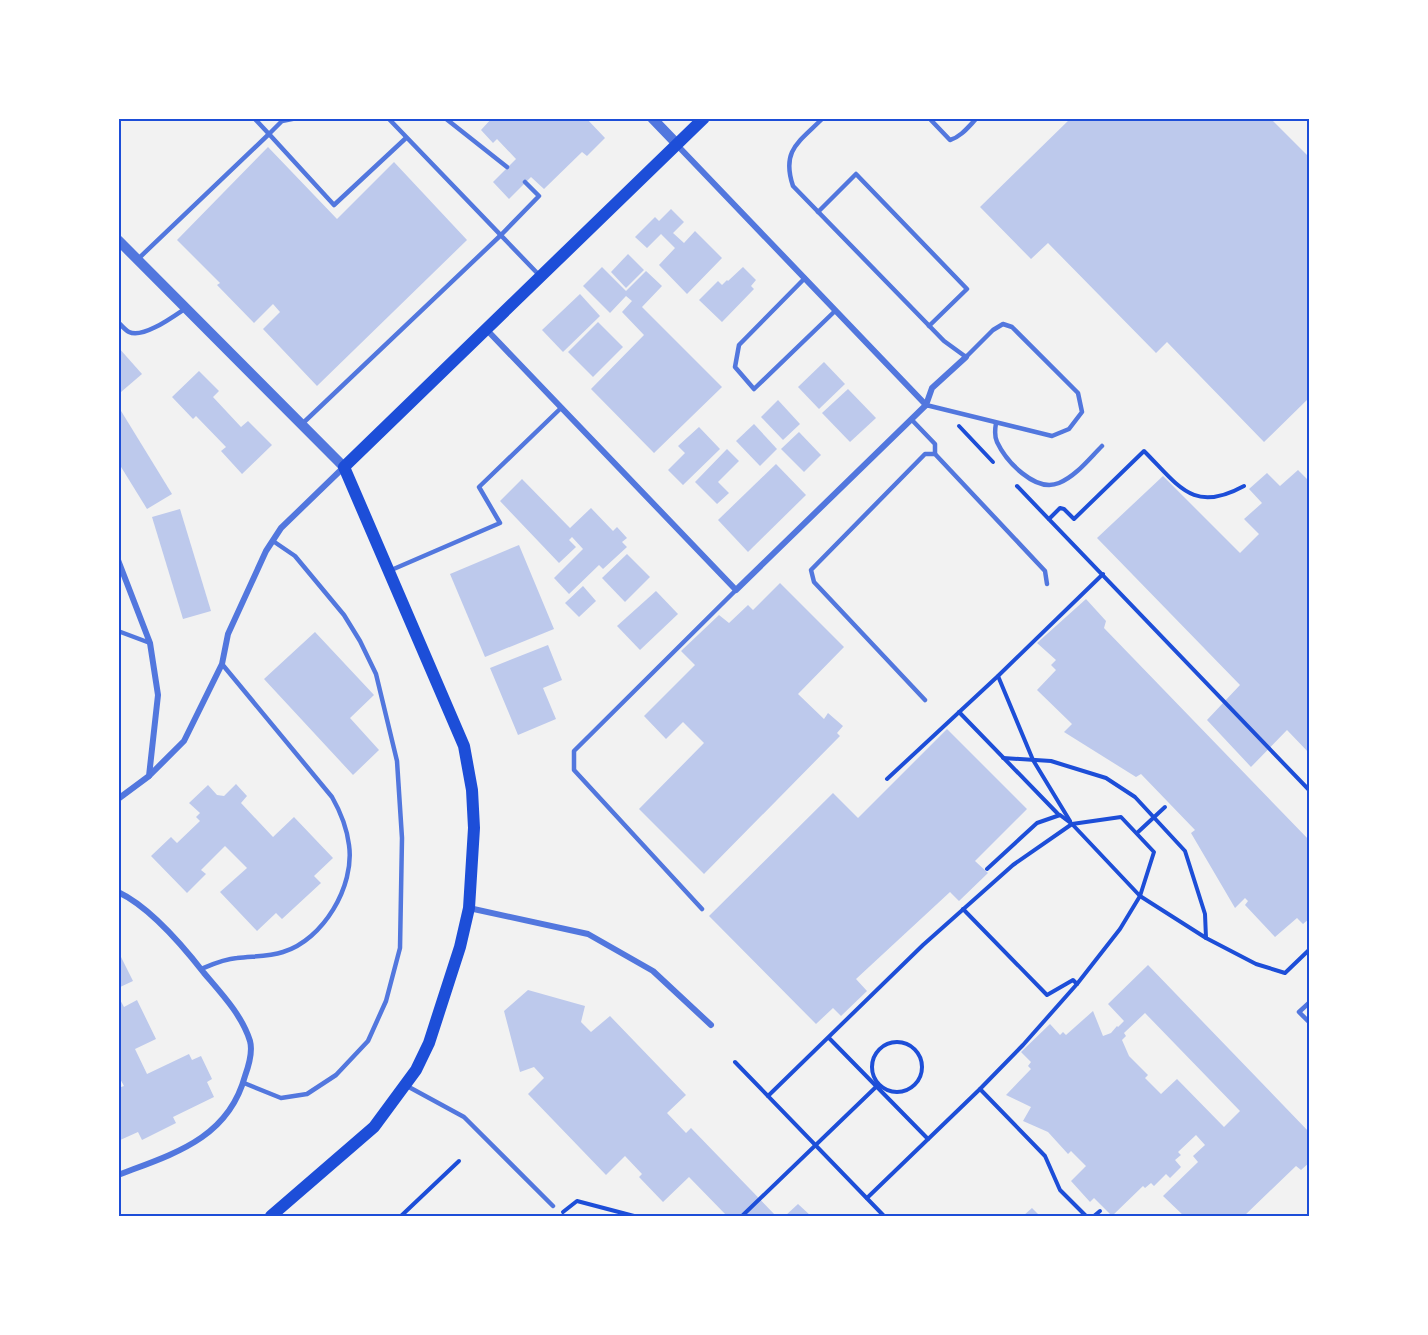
<svg xmlns="http://www.w3.org/2000/svg" width="1428" height="1335" font-family="Arial,sans-serif">
<style>
.building{fill:#bdc9ec;fill-rule:evenodd}
.lines{fill:none;stroke-linecap:round;stroke-linejoin:round}
.path{stroke:#1d4ed8;stroke-width:4}
.service{stroke:#5277de;stroke-width:4.5}
.minor{stroke:#5277de;stroke-width:6}
.tertiary{stroke:#5277de;stroke-width:10}
.secondary{stroke:#1d4ed8;stroke-width:12}
.neatline{fill:none;stroke:#1d4ed8;stroke-width:2}
</style>
<rect width="100%" height="100%" fill="#f2f2f2"/>
<g class="building">
<polygon points="492,118 586,118 605,138 587,156 582,152 544,189 531,177 509,199 493,182 516,159 497,139 493,143 481,130"/>
<polygon points="1071,118 1270,118 1310,158 1310,397 1264,442 1167,342 1156,353 1048,243 1031,259 980,207"/>
<polygon points="268,147 337,219 394,162 467,240 317,386 263,329 280,312 273,304 254,323 217,285 220,283 177,240"/>
<polygon points="671,209 684,222 673,233 684,243 695,231 722,258 687,294 659,265 675,248 661,234 647,248 635,237 655,217 659,221"/>
<polygon points="628,254 644,270 626,288 611,272"/>
<polygon points="602,267 626,291 646,271 662,286 642,307 722,387 654,453 591,389 644,335 622,312 632,301 626,296 610,313 583,286"/>
<polygon points="743,267 756,280 751,286 754,289 722,322 699,300 718,281 722,285 727,280 728,281"/>
<polygon points="580,294 600,316 563,352 542,330"/>
<polygon points="598,322 623,347 593,377 568,352"/>
<polygon points="118,347 142,374 121,392 118,389"/>
<polygon points="824,362 845,384 819,409 798,387"/>
<polygon points="199,371 219,391 213,397 241,427 248,421 272,445 242,474 221,451 226,447 196,416 193,419 172,397"/>
<polygon points="848,389 876,418 850,442 822,413"/>
<polygon points="778,400 800,424 783,440 761,417"/>
<polygon points="118,406 172,494 147,509 118,462"/>
<polygon points="754,424 777,449 760,466 736,441"/>
<polygon points="699,427 720,449 683,485 668,470 685,453 678,446"/>
<polygon points="799,432 821,455 804,472 781,449"/>
<polygon points="727,449 739,461 718,482 729,493 717,504 695,482"/>
<polygon points="776,464 806,495 748,552 718,520"/>
<polygon points="1298,470 1310,482 1310,754 1287,730 1251,767 1207,720 1240,685 1097,538 1163,476 1240,553 1259,534 1244,519 1262,503 1249,489 1267,473 1280,486"/>
<polygon points="522,479 570,528 591,508 613,531 617,527 627,538 622,542 627,547 603,569 599,565 569,594 554,578 583,549 572,537 569,540 576,547 559,563 500,501"/>
<polygon points="180,509 211,611 183,619 152,517"/>
<polygon points="519,545 554,629 485,657 450,574"/>
<polygon points="627,554 650,577 625,602 602,578"/>
<polygon points="780,583 844,647 798,694 824,719 828,713 843,726 837,733 840,736 704,874 639,809 704,743 683,722 666,739 644,716 695,665 681,651 719,615 729,623 748,605 753,610"/>
<polygon points="583,586 596,601 579,617 565,603"/>
<polygon points="656,591 678,614 640,650 617,626"/>
<polygon points="1086,599 1106,621 1104,628 1310,841 1310,918 1303,924 1297,918 1275,937 1245,905 1248,901 1245,898 1235,908 1191,833 1195,830 1141,774 1136,777 1064,732 1072,724 1037,690 1056,670 1051,665 1056,660 1037,643"/>
<polygon points="315,632 374,695 350,718 379,750 353,775 264,679"/>
<polygon points="548,645 562,680 543,688 556,719 518,735 490,668"/>
<polygon points="947,729 1027,809 975,861 988,873 959,901 950,892 856,979 867,991 841,1016 833,1008 816,1024 709,916 833,793 858,818"/>
<polygon points="236,784 247,796 241,803 273,837 294,817 333,858 314,876 321,883 282,919 276,913 257,931 220,892 247,868 225,846 201,870 206,874 187,893 151,856 171,837 177,843 200,821 196,817 200,813 189,803 208,785 217,795 224,796"/>
<polygon points="118,951 133,981 118,988"/>
<path d="M 1148,965 L 1310,1133 L 1310,1162 L 1301,1170 L 1296,1166 L 1244,1216 L 1184,1216 L 1163,1196 L 1198,1162 L 1193,1156 L 1205,1145 L 1196,1135 L 1178,1152 L 1181,1155 L 1175,1160 L 1181,1167 L 1170,1178 L 1166,1174 L 1154,1186 L 1151,1183 L 1145,1188 L 1143,1186 L 1112,1216 L 1094,1198 L 1090,1202 L 1071,1181 L 1086,1166 L 1071,1151 L 1068,1154 L 1048,1132 L 1023,1121 L 1031,1107 L 1006,1095 L 1031,1069 L 1028,1066 L 1031,1062 L 1021,1052 L 1050,1024 L 1060,1035 L 1063,1032 L 1066,1035 L 1093,1011 L 1103,1036 L 1111,1033 L 1117,1026 L 1118,1027 L 1124,1021 L 1108,1004 ZM 1145,1013 L 1240,1111 L 1224,1127 L 1177,1079 L 1161,1094 L 1145,1078 L 1148,1075 L 1129,1056 L 1122,1040 L 1126,1036 L 1124,1033 Z"/>
<polygon points="528,990 585,1006 581,1022 591,1032 610,1016 686,1095 667,1113 686,1133 691,1128 776,1216 727,1216 689,1177 663,1202 639,1177 642,1174 625,1156 606,1175 528,1094 544,1078 534,1067 520,1072 504,1011"/>
<polygon points="118,996 124,1007 137,1000 156,1039 135,1049 147,1074 189,1054 192,1060 201,1056 212,1079 207,1082 214,1097 173,1117 176,1123 142,1140 138,1132 118,1141 118,1088 124,1086 118,1075"/>
<polygon points="798,1204 811,1216 785,1216"/>
<polygon points="1032,1208 1040,1216 1023,1216"/>
</g>
<g class="lines">
<g class="path">
<polyline points="959,426 993,462"/>
<polyline points="1017,486 1310,791"/>
<path d="M 1049,519 L 1060,508 L 1064,509 L 1074,519 L 1144,451 C 1179,486 1193,514 1244,486"/>
<polyline points="998,676 1033,760 1070,821"/>
<polyline points="959,712 1059,815"/>
<polyline points="1003,758 1051,761 1106,778 1135,797 1185,851 1205,914 1206,938"/>
<polyline points="887,779 998,676 1103,574"/>
<polyline points="1137,833 1165,807"/>
<polyline points="987,869 1037,823 1060,815 1072,824 1140,896 1206,938 1256,964 1285,973 1310,949"/>
<polyline points="963,909 1047,995 1073,980 1077,984"/>
<polyline points="829,1038 928,1139"/>
<circle cx="897" cy="1067" r="25"/>
<polyline points="735,1062 884,1216"/>
<polyline points="980,1089 1045,1156 1060,1190 1086,1216"/>
<polyline points="768,1096 923,945 1013,865 1072,824 1121,817 1154,852 1140,896 1120,929 1077,984 1023,1045 980,1089 867,1198"/>
<polyline points="563,1212 577,1201 634,1216"/>
<polyline points="401,1216 459,1161"/>
<polyline points="742,1216 878,1085"/>
<polyline points="1094,1216 1100,1211"/>
</g>
<g class="service">
<polyline points="254,118 269,134 282,121 297,118"/>
<polyline points="388,118 540,276"/>
<polyline points="445,118 507,167"/>
<path d="M 823,118 C 799,142 781,150 793,186 L 944,341 L 966,357 L 993,330 L 1003,324 L 1012,327 L 1078,393 L 1082,412 L 1069,429 L 1052,436 L 926,405"/>
<path d="M 929,118 L 950,140 C 961,137 969,126 977,118"/>
<polyline points="818,212 856,174 967,289 929,326"/>
<polyline points="138,259 269,134 334,205 406,138"/>
<polyline points="805,278 739,345 735,367 754,389 835,311"/>
<path d="M 118,322 C 121,325 125,330 129,332 C 143,339 174,316 186,308"/>
<polyline points="911,419 935,444 935,454"/>
<path d="M 996,423 C 995,429 994,436 997,442 C 1006,461 1035,493 1059,483 C 1076,476 1089,459 1102,446"/>
<polyline points="302,424 501,235 539,196 525,182"/>
<polyline points="389,571 500,523 479,487 561,408"/>
<polyline points="118,631 150,643"/>
<polyline points="925,700 814,582 811,570 925,454 935,454 1045,571 1047,584"/>
<polyline points="702,909 574,770 574,751 736,590"/>
<path d="M 201,969 C 213,964 224,959 237,958 C 252,956 268,957 283,952 C 323,940 355,886 349,845 C 347,829 340,811 332,797 L 222,664"/>
<polyline points="1310,1002 1299,1012 1310,1023"/>
<polyline points="244,1083 281,1098 307,1094 336,1075 368,1041 386,1001 400,948 402,838 397,761 376,674 360,641 344,615 295,556 273,541"/>
<polyline points="407,1086 464,1117 553,1206"/>
</g>
<g class="minor">
<polyline points="677,145 926,405 932,388 966,357"/>
<polyline points="486,329 736,590 926,405"/>
<polyline points="118,560 150,643 158,695 149,776 118,799"/>
<polyline points="149,776 184,741 222,664 228,634 266,551 281,528 344,467"/>
<path d="M 118,892 C 150,907 183,946 204,973 C 221,993 242,1015 250,1041 C 253,1052 249,1065 245,1076 C 228,1139 173,1154 118,1175"/>
<polyline points="469,908 588,934 653,971 711,1025"/>
</g>
<g class="tertiary">
<polyline points="652,118 677,144"/>
<polyline points="118,240 344,467"/>
</g>
<polyline class="secondary" points="271,1216 374,1127 416,1070 429,1043 460,947 469,908 474,828 472,790 464,746 344,467 704,118"/>
</g>
<rect width="1428" height="1335" fill="none" stroke="#ffffff" stroke-width="240"/>
<rect x="120" y="120" width="1188" height="1095" class="neatline"/>
</svg>
